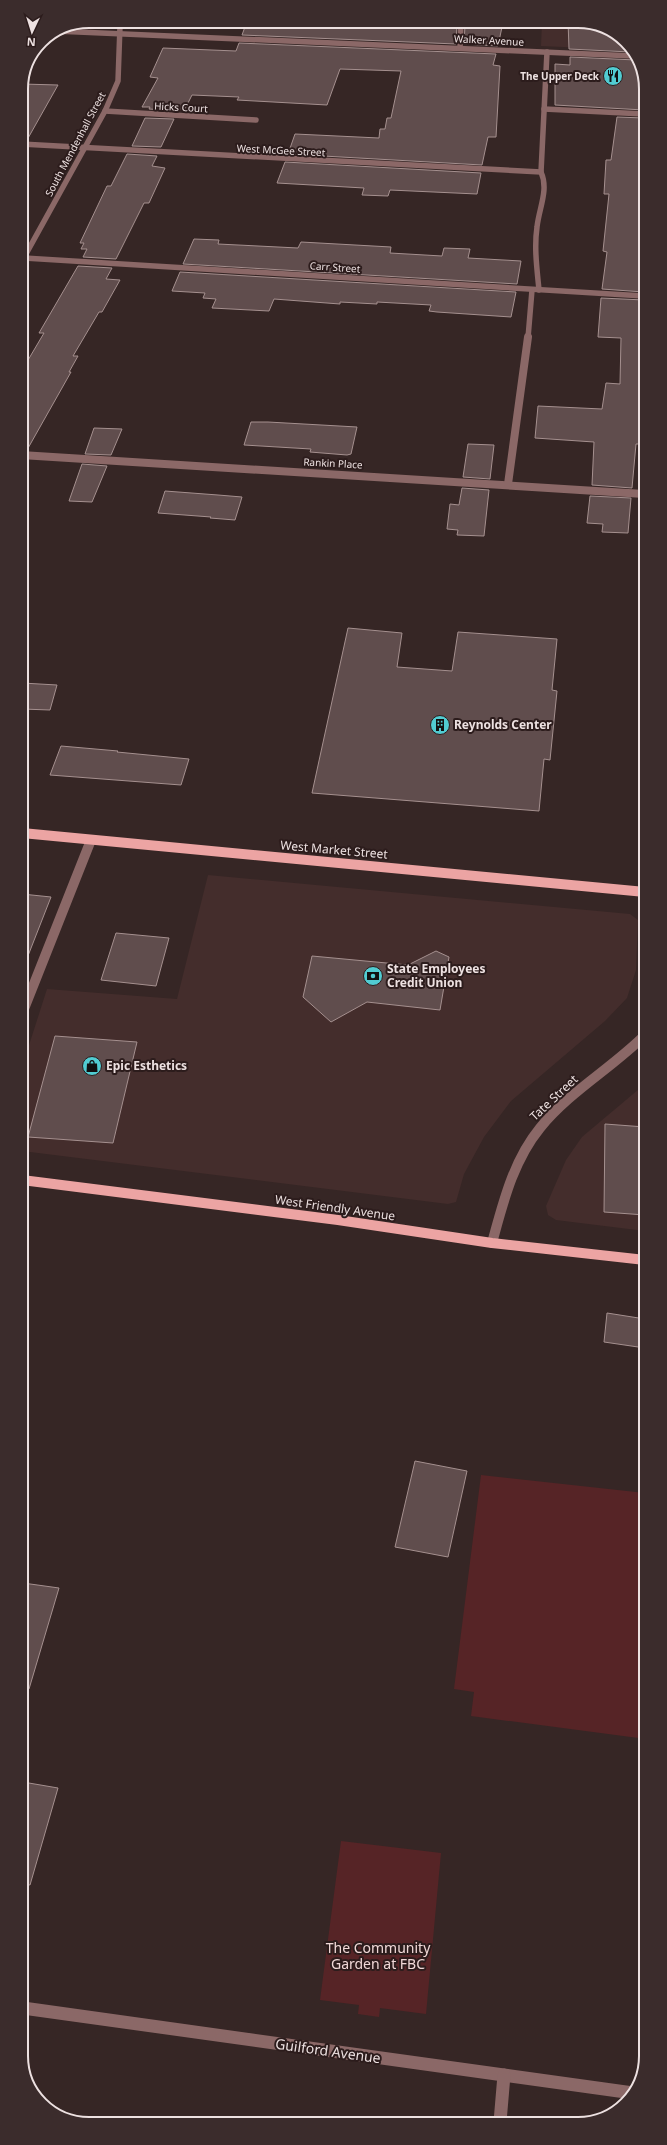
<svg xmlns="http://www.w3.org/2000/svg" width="667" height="2145" font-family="'Noto Sans',sans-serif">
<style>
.built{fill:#442d2c}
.green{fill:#562426}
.building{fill:#604d4d;stroke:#a5908f}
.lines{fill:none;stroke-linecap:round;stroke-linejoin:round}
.minor-far3{stroke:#8b6867;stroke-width:5.5}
.minor-far2{stroke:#8b6867;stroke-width:8}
.minor-far1{stroke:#8b6867;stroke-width:10}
.minor{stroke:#8b6867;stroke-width:13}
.major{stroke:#eca4a3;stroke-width:10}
.labels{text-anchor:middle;stroke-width:4;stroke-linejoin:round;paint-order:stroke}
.far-street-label{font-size:10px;fill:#ede1e1;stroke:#2c1c1c}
.far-poi-label{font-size:10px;font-weight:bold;fill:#ede1e1;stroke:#2c1c1c;text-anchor:end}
.poi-label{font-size:12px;font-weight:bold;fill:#ede1e1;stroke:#2c1c1c;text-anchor:start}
.street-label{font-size:12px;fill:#ede1e1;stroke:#2c1c1c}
.near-park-label{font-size:14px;fill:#f0d8d7;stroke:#2c1c1c}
.near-street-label{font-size:14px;fill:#ede1e1;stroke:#2c1c1c}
.rim{fill:none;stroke:#ede1e1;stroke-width:2}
</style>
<rect width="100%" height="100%" fill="#362625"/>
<g class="built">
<polygon points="583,21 623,38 630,50 541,46 542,22"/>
<polygon points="208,875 630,914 638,920 636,970 627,998 605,1021 511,1101 484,1137 464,1174 456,1202 448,1204 22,1151 22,1067 47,989 177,999"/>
<polygon points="645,1084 645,1231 556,1220 548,1215 546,1206 566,1160 582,1137"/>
</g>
<g class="green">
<polygon points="481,1475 645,1493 646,1739 471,1716 474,1692 454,1689"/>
<polygon points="341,1841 441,1853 426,2014 380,2008 379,2017 358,2014 359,2005 320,2000"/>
</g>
<g class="building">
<polygon points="568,21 583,21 623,38 631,52 569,49"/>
<polygon points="352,23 440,23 440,24 457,25 456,44 242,35 246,24"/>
<polygon points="465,25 502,27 498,46 464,44"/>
<polygon points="239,43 496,54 493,65 500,66 496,137 488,137 482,165 288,154 295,134 379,138 380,129 385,129 387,118 391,118 401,71 340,69 327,105 237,100 239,97 192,95 185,109 179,109 178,111 149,109 150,107 142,107 158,78 150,77 163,48 236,51"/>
<polygon points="570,57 636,60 644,73 644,110 555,105 555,64 570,65"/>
<polygon points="22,84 58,85 27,140 21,140"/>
<polygon points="617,117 644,118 644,292 602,289 607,252 603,251 609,194 604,194 606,160 611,160"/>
<polygon points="145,118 174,119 161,147 132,146"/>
<polygon points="127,154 157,156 152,166 165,168 149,203 144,203 116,259 83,257 87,249 81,249 84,243 80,243 107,186 111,186"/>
<polygon points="285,162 481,173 477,194 390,190 388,196 362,195 364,188 277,183"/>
<polygon points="194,239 219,240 218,244 298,248 301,242 391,247 390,253 442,256 444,248 470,249 468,258 521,261 517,284 183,264"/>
<polygon points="78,266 112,268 106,279 120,280 102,312 99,312 73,356 78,356 69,372 71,372 27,450 21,450 21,372 44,333 39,333"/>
<polygon points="180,272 516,292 511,317 437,312 429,311 431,305 377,302 377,304 340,302 340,304 274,299 269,311 212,308 216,299 203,298 205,293 172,291"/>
<polygon points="601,298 644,300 642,444 636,444 632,488 592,485 594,442 535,438 538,406 602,409 606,383 620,384 621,338 598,337"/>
<polygon points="251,422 268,422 357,427 351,454 347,455 310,452 311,449 244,445"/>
<polygon points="94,428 122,429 111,455 85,454"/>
<polygon points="468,444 494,445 490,479 463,477"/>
<polygon points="82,464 107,466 92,502 69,501"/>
<polygon points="462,488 489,490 484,536 457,535 458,530 447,529 450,504 459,505"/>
<polygon points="165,491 218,495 242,497 235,520 210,518 211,517 158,513"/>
<polygon points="590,496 631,498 628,533 602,532 603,524 587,523"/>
<polygon points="348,628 402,633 397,667 452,671 458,632 557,639 552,690 557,691 550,760 544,759 539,811 312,793"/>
<polygon points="22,683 57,685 50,710 22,709"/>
<polygon points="61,746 118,751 117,752 189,759 181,785 50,775"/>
<polygon points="22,894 51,897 24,966 22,966"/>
<polygon points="116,933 169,938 156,986 101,980"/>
<polygon points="436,951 449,957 440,1010 367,1002 331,1022 303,997 312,956 408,965"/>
<polygon points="55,1036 137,1042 113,1143 28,1137"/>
<polygon points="605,1124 645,1127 645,1215 604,1212"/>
<polygon points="607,1313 645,1319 645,1348 604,1342"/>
<polygon points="415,1461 467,1471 448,1557 395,1547"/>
<polygon points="23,1583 59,1588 29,1689 23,1688"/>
<polygon points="23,1782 58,1788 30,1885 23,1884"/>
</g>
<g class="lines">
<g class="minor-far3">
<polyline points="55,31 634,56"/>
<polyline points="460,48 461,22"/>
<polyline points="544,109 644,114"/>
<polyline points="105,111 256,120"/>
<polyline points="21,144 541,172"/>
<polyline points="24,258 644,296"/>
<polyline points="21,263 105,111 118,81 120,26"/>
<path d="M 539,290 C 537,269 534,248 537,227 C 539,208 549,190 541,172 L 547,52"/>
<polyline points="528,338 532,290"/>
</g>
<g class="minor-far2">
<polyline points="21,455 644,494"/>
<polyline points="508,484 528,337"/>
</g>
<g class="minor-far1">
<polyline points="22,1014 91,840"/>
<path d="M 492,1243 C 503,1203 513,1161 540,1128 C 569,1092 612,1068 645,1035"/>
</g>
<g class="minor">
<polyline points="23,2008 633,2093"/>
<polyline points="500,2122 504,2075"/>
</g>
<g class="major">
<polyline points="22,833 645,892"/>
<polyline points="22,1180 338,1220 492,1243 645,1260"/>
</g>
</g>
<defs>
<symbol id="restaurant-disc" viewBox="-11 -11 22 22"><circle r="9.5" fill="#51ccd2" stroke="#2c1c1c"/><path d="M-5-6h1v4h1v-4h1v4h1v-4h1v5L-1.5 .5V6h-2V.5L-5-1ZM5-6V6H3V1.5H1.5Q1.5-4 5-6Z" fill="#111"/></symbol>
<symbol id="building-disc" viewBox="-11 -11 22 22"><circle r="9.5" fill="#51ccd2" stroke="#2c1c1c"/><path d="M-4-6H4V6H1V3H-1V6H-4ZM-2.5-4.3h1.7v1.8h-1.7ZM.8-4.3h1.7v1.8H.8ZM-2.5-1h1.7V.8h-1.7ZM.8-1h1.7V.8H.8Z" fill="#111"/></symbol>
<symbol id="bank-disc" viewBox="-11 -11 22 22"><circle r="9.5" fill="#51ccd2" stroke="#2c1c1c"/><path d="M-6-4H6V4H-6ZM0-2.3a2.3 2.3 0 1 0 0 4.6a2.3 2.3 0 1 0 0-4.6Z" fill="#111"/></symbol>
<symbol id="shop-disc" viewBox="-11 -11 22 22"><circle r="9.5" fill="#51ccd2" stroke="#2c1c1c"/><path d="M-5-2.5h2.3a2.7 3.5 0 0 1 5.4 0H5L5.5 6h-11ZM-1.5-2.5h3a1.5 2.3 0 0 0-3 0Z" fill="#111"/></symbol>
</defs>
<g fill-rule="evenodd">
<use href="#restaurant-disc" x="602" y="65" width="22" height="22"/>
<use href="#building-disc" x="429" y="714" width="22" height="22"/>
<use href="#bank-disc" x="362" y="965" width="22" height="22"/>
<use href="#shop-disc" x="81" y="1055" width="22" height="22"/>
</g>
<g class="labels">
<g class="far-street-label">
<text transform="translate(489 40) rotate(3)" y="4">Walker Avenue</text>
<text transform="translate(181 107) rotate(3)" y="4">Hicks Court</text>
<text transform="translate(75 144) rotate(-62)" y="4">South Mendenhall Street</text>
<text transform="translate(281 150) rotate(3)" y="4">West McGee Street</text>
<text transform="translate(335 267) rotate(4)" y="4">Carr Street</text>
<text transform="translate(333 463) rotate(3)" y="4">Rankin Place</text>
</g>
<g class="far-poi-label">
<text x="599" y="80">The Upper Deck</text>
</g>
<g class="poi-label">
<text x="454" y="729">Reynolds Center</text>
<text x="387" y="973">State Employees<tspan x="387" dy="14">Credit Union</tspan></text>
<text x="106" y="1070">Epic Esthetics</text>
</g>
<g class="street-label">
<text transform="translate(334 850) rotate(5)" y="4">West Market Street</text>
<text transform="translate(554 1098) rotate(-43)" y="4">Tate Street</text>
<text transform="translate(335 1208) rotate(8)" y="4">West Friendly Avenue</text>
</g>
<g class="near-park-label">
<text x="378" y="1953">The Community<tspan x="378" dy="16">Garden at FBC</tspan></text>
</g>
<g class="near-street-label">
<text transform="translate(328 2051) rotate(8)" y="5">Guilford Avenue</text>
</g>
</g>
<path d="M0 0H667V2145H0ZM89 28H578A61 61 0 0 1 639 89V2056A61 61 0 0 1 578 2117H89A61 61 0 0 1 28 2056V89A61 61 0 0 1 89 28Z" fill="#3b2c2c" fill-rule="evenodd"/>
<path class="rim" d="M89 28H578A61 61 0 0 1 639 89V2056A61 61 0 0 1 578 2117H89A61 61 0 0 1 28 2056V89A61 61 0 0 1 89 28Z"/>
<g transform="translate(32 32) rotate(184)" stroke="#2c1c1c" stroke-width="3" paint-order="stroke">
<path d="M0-3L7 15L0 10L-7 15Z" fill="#ede1e1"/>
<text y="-6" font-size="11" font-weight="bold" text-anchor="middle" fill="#ede1e1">N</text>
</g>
</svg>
